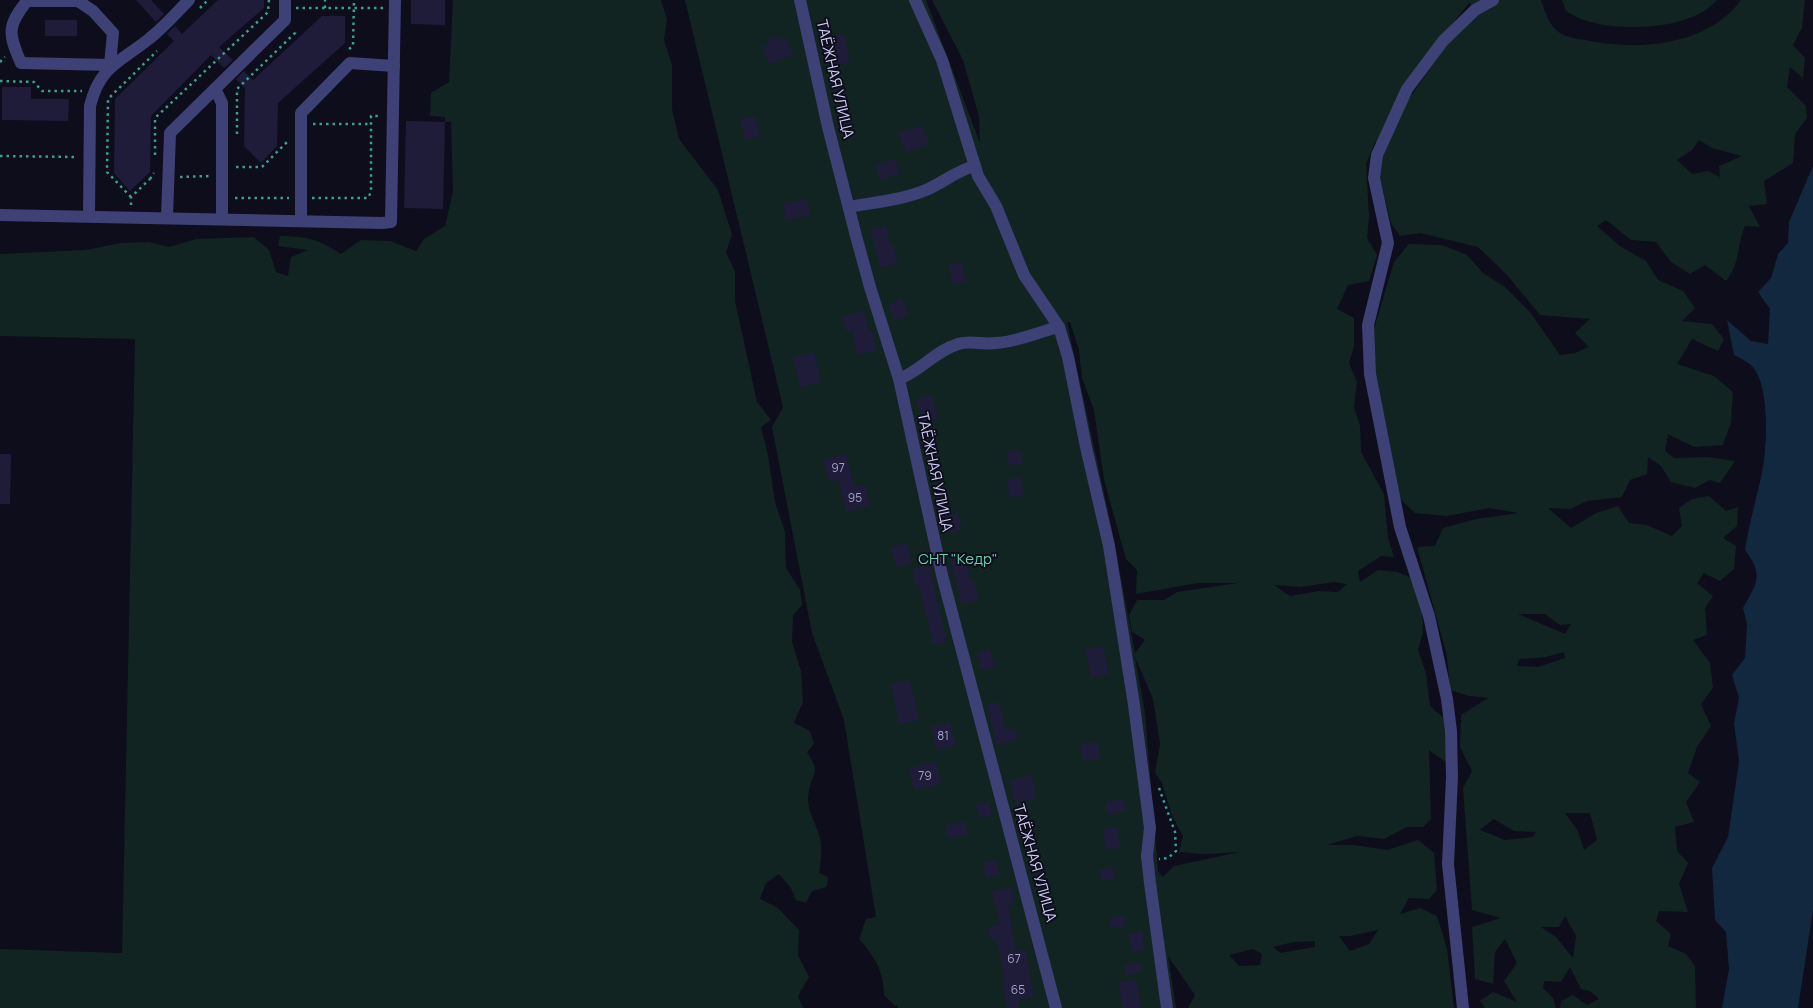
<svg xmlns="http://www.w3.org/2000/svg" width="1813" height="1008" font-family="Manrope,sans-serif">
<style>
.green{fill:#112422;fill-rule:evenodd}
.water{fill:#12283f}
.building{fill:#1f1c3a}
.lines{fill:none;stroke-linecap:round;stroke-linejoin:round}
.path{stroke:#3aa190;stroke-width:2.5;stroke-dasharray:2.5 4;stroke-linecap:butt}
.minor{stroke:#3d4175;stroke-width:12}
.labels{text-anchor:middle;stroke-width:4;stroke-linejoin:round;paint-order:stroke}
.number-label{font-size:12px;fill:#a2a1c9}
.street-label{font-size:15px;fill:#cecdf9;stroke:#0e0d1b}
.park-label{font-size:15px;fill:#63d0a9;stroke:#0e0d1b}
</style>
<rect width="100%" height="100%" fill="#0e0d1b"/>
<g class="green">
<path d="M 453,0 L 661,0 L 667,19 L 664,40 L 672,65 L 672,109 L 679,139 L 718,190 L 732,235 L 726,252 L 735,272 L 735,301 L 757,402 L 771,420 L 761,427 L 768,455 L 775,502 L 785,532 L 786,568 L 800,590 L 802,605 L 793,615 L 792,642 L 801,671 L 803,702 L 794,723 L 810,731 L 814,744 L 807,752 C 821,774 813,770 809,791 C 805,808 815,820 819,835 C 823,847 821,861 819,873 L 828,877 L 827,887 L 812,891 L 806,903 L 796,900 L 791,888 L 779,874 L 766,883 L 760,899 L 778,908 L 799,930 L 798,955 L 809,977 L 798,996 L 803,1008 L 0,1008 L 0,949 L 122,953 L 135,339 L 0,336 L 0,254 L 85,250 L 121,243 L 149,242 L 169,247 L 196,239 L 254,237 L 269,250 L 276,272 L 288,276 L 291,257 L 308,250 L 278,246 L 280,236 C 306,236 318,239 341,254 L 361,240 L 390,241 L 416,251 L 424,239 L 445,226 L 453,191 L 451,122 L 445,122 L 445,117 L 430,116 L 431,93 L 449,82 Z"/>
<path d="M 685,0 L 926,0 L 980,143 L 979,116 L 963,60 L 932,0 L 1541,0 C 1545,11 1549,27 1560,33 C 1567,38 1581,39 1590,41 C 1641,51 1708,45 1741,0 L 1805,0 L 1802,28 L 1793,45 L 1805,58 L 1803,78 L 1790,67 L 1787,87 L 1806,106 L 1807,118 L 1795,134 L 1793,163 L 1764,181 L 1767,204 L 1749,206 L 1760,227 L 1745,226 C 1736,248 1741,261 1726,281 L 1705,265 L 1690,274 L 1671,262 L 1656,242 L 1631,240 L 1606,220 L 1597,226 L 1620,246 L 1646,261 L 1658,280 L 1683,291 L 1695,308 L 1682,321 L 1712,324 L 1724,339 L 1718,351 L 1692,339 L 1677,364 L 1714,376 L 1733,392 L 1731,423 L 1723,445 L 1694,447 L 1668,434 L 1665,451 L 1674,458 L 1708,457 L 1735,461 L 1720,483 L 1710,480 L 1695,488 L 1671,482 L 1661,466 L 1648,457 L 1647,474 L 1630,480 L 1622,497 L 1587,501 L 1570,509 L 1548,508 L 1571,528 L 1596,513 L 1618,506 L 1629,523 L 1647,525 L 1672,536 L 1682,526 L 1679,508 L 1692,499 L 1709,496 L 1726,511 L 1738,507 L 1737,526 L 1723,538 L 1736,546 L 1734,569 L 1720,581 L 1704,573 L 1697,583 L 1713,596 L 1705,608 L 1707,635 L 1693,640 L 1710,663 L 1713,688 L 1701,704 L 1711,726 L 1697,747 L 1688,773 L 1700,782 L 1686,802 L 1694,822 L 1675,827 L 1677,851 L 1688,863 L 1679,884 L 1688,912 L 1659,911 L 1656,921 L 1671,934 L 1668,946 L 1686,954 L 1695,966 L 1696,1008 L 1560,1008 L 1561,1001 L 1573,995 L 1587,1005 L 1599,999 L 1590,991 L 1581,989 L 1570,967 L 1561,982 L 1544,981 L 1543,988 L 1553,998 L 1556,1008 L 1485,1008 L 1480,1001 L 1493,992 L 1517,1002 L 1504,981 L 1517,963 L 1505,939 L 1495,952 L 1493,984 L 1475,979 L 1472,927 L 1501,918 L 1472,910 L 1463,788 L 1472,771 L 1460,747 L 1461,715 L 1488,698 L 1469,696 L 1450,690 L 1447,656 L 1417,547 L 1435,546 L 1443,528 L 1476,519 L 1519,513 L 1489,508 L 1447,516 L 1415,513 L 1398,497 L 1373,375 L 1373,332 L 1394,262 L 1409,244 L 1442,245 L 1467,255 L 1483,273 L 1505,287 L 1530,312 L 1560,355 L 1575,353 L 1589,347 L 1575,333 L 1590,319 L 1540,315 L 1507,275 L 1478,247 L 1420,233 L 1400,236 L 1391,223 L 1377,167 L 1384,140 L 1375,142 L 1366,164 L 1369,217 L 1367,238 L 1377,255 L 1369,281 L 1348,285 L 1337,309 L 1354,318 L 1354,346 L 1349,363 L 1357,382 L 1354,407 L 1360,426 L 1361,452 L 1384,494 L 1388,538 L 1394,557 L 1381,556 L 1358,571 L 1360,582 L 1378,570 L 1397,572 L 1412,578 L 1422,606 L 1423,632 L 1418,650 L 1426,673 L 1430,706 L 1446,720 L 1447,763 L 1429,750 L 1431,819 L 1423,827 L 1407,827 L 1384,839 L 1357,836 L 1327,845 L 1354,845 L 1387,850 L 1418,840 L 1434,853 L 1437,890 L 1429,899 L 1409,898 L 1400,914 L 1420,908 L 1437,916 L 1447,949 L 1454,1008 L 1188,1008 L 1195,995 L 1168,956 L 1176,1008 L 898,1008 L 897,1005 L 895,1006 L 884,995 C 884,971 874,956 859,939 L 866,919 L 876,917 L 844,720 L 812,633 L 772,427 L 783,407 ZM 1470,2 L 1471,9 L 1409,99 L 1427,54 ZM 1699,140 L 1712,148 L 1742,156 L 1719,166 L 1720,177 L 1708,171 L 1692,174 L 1677,160 L 1692,150 ZM 1067,322 L 1070,322 L 1079,350 L 1082,378 L 1094,410 L 1104,480 L 1126,559 L 1137,570 L 1136,594 L 1198,583 L 1238,583 L 1177,592 L 1164,600 L 1137,600 L 1129,616 L 1132,632 L 1145,640 L 1135,653 L 1112,530 ZM 1334,582 L 1347,584 L 1338,592 L 1319,591 L 1290,596 L 1274,585 L 1300,587 ZM 1518,614 L 1545,614 L 1560,625 L 1571,624 L 1565,634 ZM 1564,652 L 1565,658 L 1538,667 L 1517,666 L 1519,659 L 1546,657 ZM 1135,657 L 1153,699 L 1160,744 L 1155,773 L 1162,783 L 1172,816 L 1183,836 L 1179,852 L 1205,854 L 1240,852 L 1174,866 L 1163,877 L 1158,871 L 1145,713 ZM 1565,813 L 1590,813 L 1597,840 L 1584,850 L 1578,831 ZM 1494,819 L 1514,831 L 1536,832 L 1533,837 L 1505,840 L 1480,830 ZM 1565,916 L 1576,936 L 1573,958 L 1556,937 L 1541,927 L 1559,927 ZM 1378,930 L 1369,944 L 1350,951 L 1339,936 L 1350,936 ZM 1315,941 L 1315,947 L 1280,953 L 1273,947 L 1294,942 ZM 1253,949 L 1262,954 L 1260,965 L 1239,966 L 1229,955 Z"/>
<path d="M 1562,0 L 1717,0 C 1691,30 1623,32 1587,21 C 1580,19 1573,15 1566,11 Z"/>
</g>
<path class="water" d="M 1813,166 L 1813,910 L 1798,1008 L 1722,1008 L 1729,969 L 1726,932 L 1715,920 L 1712,868 L 1728,837 L 1739,762 L 1734,723 L 1739,698 L 1732,675 L 1745,658 L 1747,624 L 1743,608 C 1757,583 1764,575 1745,550 C 1749,522 1758,495 1763,467 C 1767,442 1770,383 1751,365 C 1746,361 1740,358 1734,355 L 1727,320 L 1751,341 L 1768,344 L 1770,309 L 1758,292 L 1771,278 L 1778,254 L 1788,243 L 1789,222 Z"/>
<g class="building">
<polygon points="136,0 151,0 164,14 156,22"/>
<polygon points="218,0 264,0 264,8 219,47 233,60 224,68 211,55 151,116 150,172 130,191 114,173 115,99 174,41 167,34 175,26 182,34"/>
<polygon points="411,0 445,0 445,25 411,24"/>
<polygon points="322,16 345,16 345,43 278,103 277,146 261,163 244,146 245,88 236,79 244,71 253,80"/>
<rect x="45" y="20" width="32" height="16"/>
<polygon points="844,34 850,62 830,66 824,38"/>
<polygon points="778,36 780,40 787,38 793,55 769,64 762,47 769,44 768,40"/>
<polygon points="2,87 31,87 31,99 69,99 68,121 2,120"/>
<polygon points="755,116 760,136 745,140 740,119"/>
<polygon points="406,121 445,122 443,209 404,208"/>
<polygon points="922,125 929,144 906,152 899,133"/>
<polygon points="895,159 899,173 880,180 876,165"/>
<polygon points="807,199 811,215 786,220 783,204"/>
<polygon points="886,226 890,245 893,244 898,263 881,268 870,229"/>
<polygon points="961,262 966,281 953,285 948,265"/>
<polygon points="902,299 908,315 894,320 888,305"/>
<polygon points="864,311 869,333 873,332 877,350 857,355 852,330 846,332 842,316"/>
<polygon points="814,352 821,382 800,387 793,357"/>
<polygon points="931,395 939,418 924,423 916,400"/>
<polygon points="1020,449 1023,463 1009,466 1006,452"/>
<polygon points="0,454 11,454 10,504 0,504"/>
<polygon points="846,454 854,487 865,485 870,506 846,512 838,480 829,482 823,460"/>
<polygon points="1020,477 1024,494 1010,498 1006,480"/>
<polygon points="958,513 962,530 944,534 940,517"/>
<polygon points="907,543 911,563 896,567 891,547"/>
<polygon points="964,551 971,582 974,581 979,600 962,604 949,555"/>
<polygon points="929,566 947,642 933,645 919,585 916,586 912,569"/>
<polygon points="1103,646 1108,674 1091,678 1085,649"/>
<polygon points="990,649 995,667 981,670 977,652"/>
<polygon points="910,680 919,720 899,724 891,684"/>
<polygon points="999,702 1006,730 1015,728 1018,740 996,745 987,704"/>
<polygon points="950,722 956,746 936,750 931,726"/>
<polygon points="1097,741 1101,758 1083,761 1080,745"/>
<polygon points="936,762 941,784 914,790 909,768"/>
<polygon points="1032,775 1037,798 1015,803 1010,780"/>
<polygon points="1123,799 1126,811 1108,815 1106,802"/>
<polygon points="989,802 992,815 980,818 976,805"/>
<polygon points="965,821 968,834 948,839 945,826"/>
<polygon points="1117,827 1121,847 1106,850 1102,830"/>
<polygon points="996,860 999,875 986,878 983,863"/>
<polygon points="1113,867 1115,878 1102,881 1100,870"/>
<polygon points="1011,887 1014,903 1008,905 1016,951 1025,949 1034,997 1018,1000 1020,1008 1007,1008 1002,983 1005,982 997,940 991,941 988,927 1000,924 992,891"/>
<polygon points="1123,915 1125,926 1111,928 1109,918"/>
<polygon points="1142,931 1145,950 1132,952 1128,934"/>
<polygon points="1139,962 1141,972 1126,975 1124,965"/>
<polygon points="1136,980 1142,1008 1123,1008 1118,983"/>
</g>
<g class="lines">
<g class="path">
<polyline points="200,8 208,0"/>
<polyline points="296,8 383,8"/>
<polyline points="325,8 325,0"/>
<polyline points="349,49 353,46 354,0"/>
<polyline points="0,62 5,57"/>
<polyline points="0,81 34,82 42,91 82,91"/>
<polyline points="313,124 370,124"/>
<polyline points="237,134 237,89 295,33 295,29"/>
<polyline points="155,155 155,118 268,12 269,0"/>
<polyline points="0,156 76,157"/>
<polyline points="236,167 262,167 287,142"/>
<polyline points="180,177 210,176"/>
<polyline points="150,179 154,173"/>
<polyline points="131,197 107,172 108,99 157,51"/>
<polyline points="235,198 289,198"/>
<polyline points="312,198 368,198 371,192 371,116 380,116"/>
<polyline points="131,205 131,197 150,179"/>
<polyline points="1159,788 1175,832 1176,851 1168,858 1159,859"/>
</g>
<g class="minor">
<polyline points="800,0 828,127 856,236 870,287 899,379 942,575 1056,1008"/>
<polyline points="915,0 942,60 978,176 996,206 1024,275 1059,327 1068,357 1086,447 1109,546 1134,705 1150,828 1147,856 1150,883 1167,1008"/>
<path d="M 27,1 L 78,1 L 93,11 L 113,33 L 110,65 L 21,63 C 8,34 7,26 27,1 Z"/>
<polyline points="215,89 222,103 222,218"/>
<path d="M 849,207 C 875,202 902,200 926,190 C 943,183 957,170 975,166"/>
<polyline points="0,215 382,223 391,222 395,0"/>
<path d="M 89,216 L 90,106 C 100,65 121,62 150,38 C 164,27 176,13 189,0"/>
<polyline points="167,217 170,133 285,20 285,0"/>
<polyline points="301,220 301,113 350,63 394,66"/>
<path d="M 899,379 C 921,371 935,351 958,344 C 971,340 983,345 996,343 C 1017,342 1038,332 1059,327"/>
<polyline points="1463,1008 1448,864 1452,777 1451,731 1447,699 1429,616 1400,527 1370,374 1368,325 1388,243 1374,178 1377,155 1407,89 1443,41 1475,10 1493,0"/>
</g>
</g>
<g class="labels">
<g class="number-label">
<text x="838" y="472">97</text>
<text x="855" y="502">95</text>
<text x="943" y="740">81</text>
<text x="925" y="780">79</text>
<text x="1014" y="963">67</text>
<text x="1018" y="994">65</text>
</g>
<g class="street-label">
<text transform="translate(835 79) rotate(77)" y="5">ТАЁЖНАЯ УЛИЦА</text>
<text transform="translate(935 472) rotate(78)" y="5">ТАЁЖНАЯ УЛИЦА</text>
<text transform="translate(1035 863) rotate(74)" y="5">ТАЁЖНАЯ УЛИЦА</text>
</g>
<g class="park-label">
<text x="958" y="564">СНТ "Кедр"</text>
</g>
</g>
</svg>
